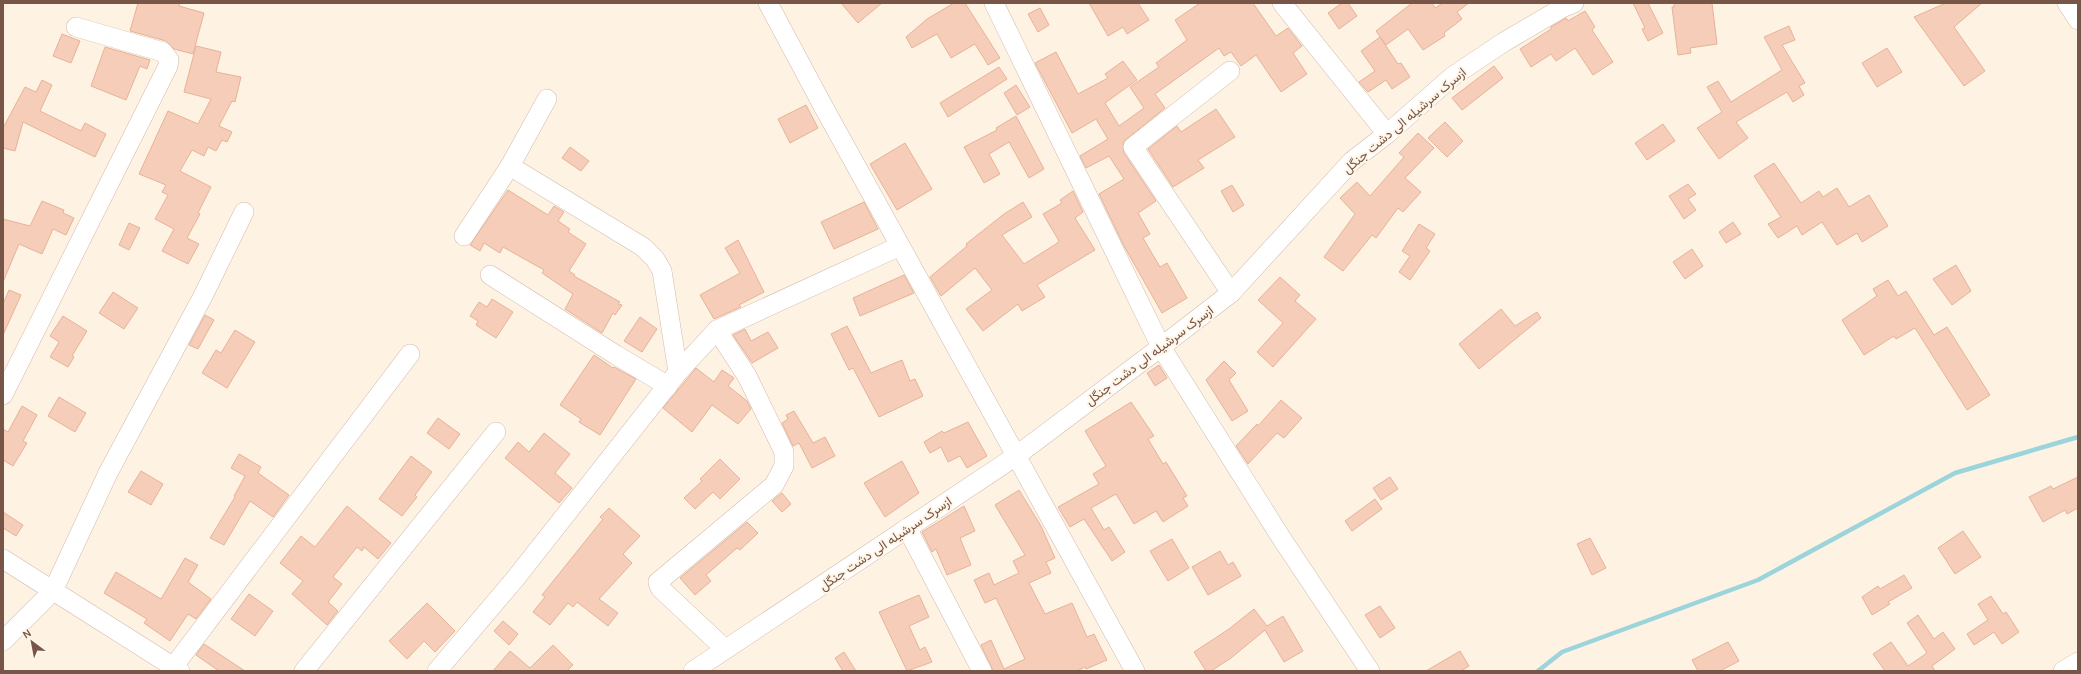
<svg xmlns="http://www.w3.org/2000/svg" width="2081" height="674" font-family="Karla,Vazirmatn,sans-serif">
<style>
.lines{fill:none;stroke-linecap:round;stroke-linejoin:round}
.stream{stroke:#9bd4db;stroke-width:4.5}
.building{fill:#f5cdb8;stroke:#e8b298}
.minor-casing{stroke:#d1baab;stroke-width:20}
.minor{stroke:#fff;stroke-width:19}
.labels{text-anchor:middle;stroke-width:4;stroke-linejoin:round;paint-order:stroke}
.street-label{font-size:13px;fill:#775647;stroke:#fff6ea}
</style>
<rect width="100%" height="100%" fill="#fef2e3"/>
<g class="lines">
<polyline class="stream" points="1538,671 1562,652 1758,580 1955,473 2078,437"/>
</g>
<g class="building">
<polygon points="138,3 180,3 179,6 204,13 193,54 174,49 166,41 130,31"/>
<polygon points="841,3 882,3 858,23"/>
<polygon points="954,3 965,3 1000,58 988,65 975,44 951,58 937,34 912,48 906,37 927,19"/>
<polygon points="1089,3 1138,3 1149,20 1127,34 1123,27 1108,36"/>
<polygon points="1200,3 1253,3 1276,36 1288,28 1302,46 1293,53 1307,74 1281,92 1256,55 1241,66 1231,52 1224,56 1219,48 1155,94 1165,108 1123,142 1124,153 1156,201 1138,213 1150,234 1143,238 1160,267 1167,263 1187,298 1162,313 1124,246 1099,194 1124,179 1109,156 1086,168 1080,156 1108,139 1096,119 1072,133 1035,63 1056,52 1078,94 1108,78 1105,74 1123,61 1137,80 1105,103 1119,126 1144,108 1130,87 1159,67 1156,63 1187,40 1175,20"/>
<polygon points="1342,3 1348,3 1357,16 1339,29 1328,13"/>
<polygon points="1412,3 1432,3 1435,8 1443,3 1469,3 1457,12 1462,19 1444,33 1445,36 1423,50 1408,29 1386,45 1376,31"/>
<polygon points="1633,3 1648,3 1663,33 1648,41 1642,29 1645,28"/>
<polygon points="1674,3 1712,3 1717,44 1690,48 1691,53 1678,55 1672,7 1674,7"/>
<polygon points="1946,3 1982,3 1954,27 1985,71 1964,86 1914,17"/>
<polygon points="1040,8 1049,25 1038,32 1028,14"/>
<polygon points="1585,11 1595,27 1592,30 1613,62 1593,75 1575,48 1556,61 1551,54 1531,67 1520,49 1551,29 1551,27 1566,18 1568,21"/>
<polygon points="1789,26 1795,40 1782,45 1805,83 1799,86 1804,95 1793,102 1787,92 1736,122 1748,138 1719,159 1697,128 1722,112 1707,87 1718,81 1731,102 1782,70 1764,37"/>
<polygon points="62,34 80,41 71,63 53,56"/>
<polygon points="1380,37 1398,64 1401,63 1410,77 1392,89 1386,80 1368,92 1359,82 1375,71 1361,51"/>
<polygon points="196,46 221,52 216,72 241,77 235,102 232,101 219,126 232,132 227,142 222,140 216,151 208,147 204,156 192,150 180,171 211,187 198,213 200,214 187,238 199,244 188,264 162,251 174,229 155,219 168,195 162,192 166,185 139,174 168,111 198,124 211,99 184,92"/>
<polygon points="105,47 150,60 147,69 140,66 126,100 91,86"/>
<polygon points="1887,48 1902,72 1877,87 1862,63"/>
<polygon points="1494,66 1503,78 1462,110 1452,98"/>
<polygon points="999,67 1007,79 948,117 940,103"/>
<polygon points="42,80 52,85 40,111 81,131 85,123 106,134 95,157 23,122 15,151 3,148 3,128 25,87 36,92"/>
<polygon points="1016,85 1030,107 1017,115 1004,93"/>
<polygon points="806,105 818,128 790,143 778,119"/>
<polygon points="1216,109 1235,137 1198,160 1204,168 1173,187 1148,149 1177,126 1181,132"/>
<polygon points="1016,116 1044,169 1029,178 1009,142 989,154 1000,174 984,183 964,147 997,130 996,128"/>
<polygon points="1445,122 1463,141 1447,157 1428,138"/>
<polygon points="1663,124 1675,141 1647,160 1635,143"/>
<polygon points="1418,133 1434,148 1405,178 1421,192 1403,212 1398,208 1376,238 1372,235 1343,271 1324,257 1355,214 1340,198 1357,182 1370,196 1404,157 1399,153"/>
<polygon points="905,143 932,189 897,210 870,164"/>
<polygon points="570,147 589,161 581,171 562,158"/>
<polygon points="1774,163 1801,203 1819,191 1823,197 1837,188 1849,207 1869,195 1888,226 1862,242 1857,233 1837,245 1822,222 1802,235 1797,226 1778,238 1768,224 1781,217 1754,176"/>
<polygon points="1688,184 1696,194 1688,199 1696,210 1684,219 1669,196"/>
<polygon points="1232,185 1244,205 1233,212 1221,191"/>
<polygon points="508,190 548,215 554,206 564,212 558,221 570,229 568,232 586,244 569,271 575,275 574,276 620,302 618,304 622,305 615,315 613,313 602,333 565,309 573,294 542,273 544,270 503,247 500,253 484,243 480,251 470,245"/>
<polygon points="1073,191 1083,212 1075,218 1095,250 1037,285 1045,297 1022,311 1018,304 983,331 966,309 992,290 975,268 941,296 930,277 967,246 966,244 1004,214 1023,202 1032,217 1002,235 1024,264 1056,244 1059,241 1043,214 1062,203 1060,200"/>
<polygon points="42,201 64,210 63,213 74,218 66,235 53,229 42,254 19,244 3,282 3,219 30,226"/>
<polygon points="864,202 878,229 834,249 821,222"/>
<polygon points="1733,222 1741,234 1726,243 1719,232"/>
<polygon points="129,223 140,228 129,250 119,245"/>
<polygon points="1419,224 1435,234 1426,248 1430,251 1410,280 1399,272 1410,256 1402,251"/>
<polygon points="738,240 764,292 739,305 741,307 714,319 700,295 740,273 725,248"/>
<polygon points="1692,249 1703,266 1685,279 1673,262"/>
<polygon points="1956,265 1971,291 1952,305 1933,279"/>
<polygon points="904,275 914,293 860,316 853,298"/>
<polygon points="1280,277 1300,295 1295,301 1316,319 1273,367 1257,352 1283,323 1258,300"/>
<polygon points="1888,280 1898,296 1906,291 1934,335 1947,327 1990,395 1967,410 1915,328 1896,339 1894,336 1864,355 1842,320 1877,296 1873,289"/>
<polygon points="9,290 21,295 3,335 3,304"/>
<polygon points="113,292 138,308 124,329 99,313"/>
<polygon points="492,299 513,312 496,338 476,325 478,321 470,316 479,302 487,307"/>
<polygon points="1501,309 1515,326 1537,312 1541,318 1479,369 1459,344"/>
<polygon points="205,315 214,320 198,349 189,345"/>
<polygon points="63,316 87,331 72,356 74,357 68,367 50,357 59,342 50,336"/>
<polygon points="640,317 657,329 642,352 624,341"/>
<polygon points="847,326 871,373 902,360 910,381 915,379 923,396 879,417 853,368 849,370 831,334"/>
<polygon points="745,329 751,341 768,332 778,348 752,363 733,335"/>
<polygon points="235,330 255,342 227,388 202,373 216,350 221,353"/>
<polygon points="594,355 613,368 614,367 636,379 600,435 579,422 581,419 560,405"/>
<polygon points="1224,361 1236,373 1229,380 1248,411 1232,421 1206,380"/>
<polygon points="1159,365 1167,378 1155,386 1147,373"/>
<polygon points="696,368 714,382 722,370 734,378 728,386 747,401 751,409 738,424 712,405 692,432 663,408"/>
<polygon points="59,397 86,413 75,432 48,416"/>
<polygon points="1281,400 1302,418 1284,438 1277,433 1248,464 1236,446 1257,424 1258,426"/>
<polygon points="1131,402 1154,436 1148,439 1163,464 1166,462 1187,496 1183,498 1188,506 1163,522 1156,511 1134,524 1116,494 1091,508 1104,530 1109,527 1125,552 1112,561 1084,519 1070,527 1058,507 1099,484 1093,474 1106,466 1085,431"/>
<polygon points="22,406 37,415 23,441 27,443 13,466 3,460 3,429 8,432"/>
<polygon points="794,411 813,443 825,437 835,456 812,468 799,443 793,446 782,423 788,419 786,415"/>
<polygon points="438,418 460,434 449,449 427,433"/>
<polygon points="968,422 987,456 967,468 960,456 948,462 941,447 930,453 924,442 942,431 944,433"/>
<polygon points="544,433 570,454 555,473 572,488 559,503 505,458 518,442 529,452"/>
<polygon points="239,454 261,467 258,473 289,495 273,517 250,501 224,545 210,538 235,497 234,496 245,476 231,468"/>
<polygon points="411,456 432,472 415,495 417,497 402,516 379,499"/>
<polygon points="720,459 740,479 720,499 713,492 695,509 684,498 702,481 700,479"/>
<polygon points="902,461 919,493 885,517 864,483"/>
<polygon points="141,471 163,484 151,505 128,492"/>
<polygon points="1390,477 1398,489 1381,500 1373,488"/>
<polygon points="2078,477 2078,508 2067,514 2065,510 2043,522 2029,497 2051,486 2053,489"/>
<polygon points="1019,490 1041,526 1055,558 1046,562 1051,573 1029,583 1045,614 1072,603 1087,637 1094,634 1107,660 1086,669 1085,667 1077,671 993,671 981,645 991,640 1004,669 1025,659 996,598 985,603 974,580 989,573 994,585 1019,573 1013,561 1025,555 995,505"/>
<polygon points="782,493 791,504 782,512 772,501"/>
<polygon points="1375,499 1382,509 1352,531 1345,521"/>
<polygon points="347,506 391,543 378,559 364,547 362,551 357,547 333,577 342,584 328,602 338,611 327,625 292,594 303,581 280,563 301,536 315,547"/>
<polygon points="964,506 975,531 960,538 971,565 947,575 936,549 932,552 922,532"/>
<polygon points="609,508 640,536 623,554 632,563 599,599 618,613 608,626 577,602 573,607 568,603 550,625 533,612 545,597 542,595 603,519 600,517"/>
<polygon points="3,512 23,525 16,536 3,528"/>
<polygon points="747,522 758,533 740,550 737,548 706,575 711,581 695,595 680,578"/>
<polygon points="1963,531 1981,557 1955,574 1938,548"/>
<polygon points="1590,538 1606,568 1592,575 1577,544"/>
<polygon points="1172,539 1189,568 1168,581 1150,551"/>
<polygon points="1220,551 1228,565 1233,562 1241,576 1208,595 1192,567"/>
<polygon points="185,558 198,565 188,582 211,599 196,619 188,614 170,641 144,623 147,619 104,593 116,572 161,599"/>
<polygon points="1904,575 1912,588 1888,602 1890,604 1872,615 1862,597 1878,586 1880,589"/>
<polygon points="249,594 273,611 255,636 231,619"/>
<polygon points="919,595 929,617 909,626 920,650 925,647 932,662 907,671 879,612"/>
<polygon points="1991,596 2003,614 2006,612 2019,632 2002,644 1994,632 1974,645 1967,634 1988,620 1978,604"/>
<polygon points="427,603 455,631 435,652 424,641 407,659 389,641"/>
<polygon points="1380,606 1395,628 1380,638 1365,615"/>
<polygon points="1254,609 1267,626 1283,616 1303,651 1284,662 1265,630 1231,658 1211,671 1206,671 1194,652 1229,629"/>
<polygon points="1918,615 1934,639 1943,632 1955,649 1932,666 1935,671 1885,671 1873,654 1891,642 1908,666 1927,653 1907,623"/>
<polygon points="503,621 518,634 509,645 494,631"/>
<polygon points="1728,642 1739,661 1720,671 1698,671 1692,660"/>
<polygon points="204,644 245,671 219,671 196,655"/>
<polygon points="553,645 573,665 567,671 493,671 510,651 530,668"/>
<polygon points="1460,651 1469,666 1461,671 1426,671"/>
<polygon points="844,652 856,671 843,671 835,658"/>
</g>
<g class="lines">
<defs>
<g id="minor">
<polyline points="768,3 823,106 1135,671"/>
<polyline points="994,3 1161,347 1282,539 1370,671"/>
<polyline points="1282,3 1387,134"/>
<polyline points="2067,3 2078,20"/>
<polyline points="1230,71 1133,147 1231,293"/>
<polyline points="510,166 643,247 655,259 662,271 678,372"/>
<polyline points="464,236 510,166 547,99"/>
<polyline points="490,275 616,355 668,386"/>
<polyline points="717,330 747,376 784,452 784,466 774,485 658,582 660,588 725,649"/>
<polyline points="3,395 168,66 169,60 163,52 76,27"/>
<polyline points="907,528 982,671"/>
<polyline points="3,559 180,671"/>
<polyline points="3,641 53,591 108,473 203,296 244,212"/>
<polyline points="174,666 410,354"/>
<polyline points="304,671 496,432"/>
<polyline points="437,671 515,579 678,372 717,330 900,246"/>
<polyline points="693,671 1016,456 1161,347 1231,293 1352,161 1387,134 1453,76 1504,42 1562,8 1574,3"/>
<polyline points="2063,671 2078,662"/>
</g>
</defs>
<use href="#minor" class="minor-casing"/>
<use href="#minor" class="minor"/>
</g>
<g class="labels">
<g class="street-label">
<text transform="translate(1404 120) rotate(-40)" y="5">ازسرک سرشیله الی دشت جنگل</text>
<text transform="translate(1149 355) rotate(-37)" y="5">ازسرک سرشیله الی دشت جنگل</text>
<text transform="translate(885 543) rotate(-34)" y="5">ازسرک سرشیله الی دشت جنگل</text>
</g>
</g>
<rect width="2081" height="674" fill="none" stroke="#775647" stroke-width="8"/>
<g transform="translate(32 642) rotate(328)" stroke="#fff6ea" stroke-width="3" paint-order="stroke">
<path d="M0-3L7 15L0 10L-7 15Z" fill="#775647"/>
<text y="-6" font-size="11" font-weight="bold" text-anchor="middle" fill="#775647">N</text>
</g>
</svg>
